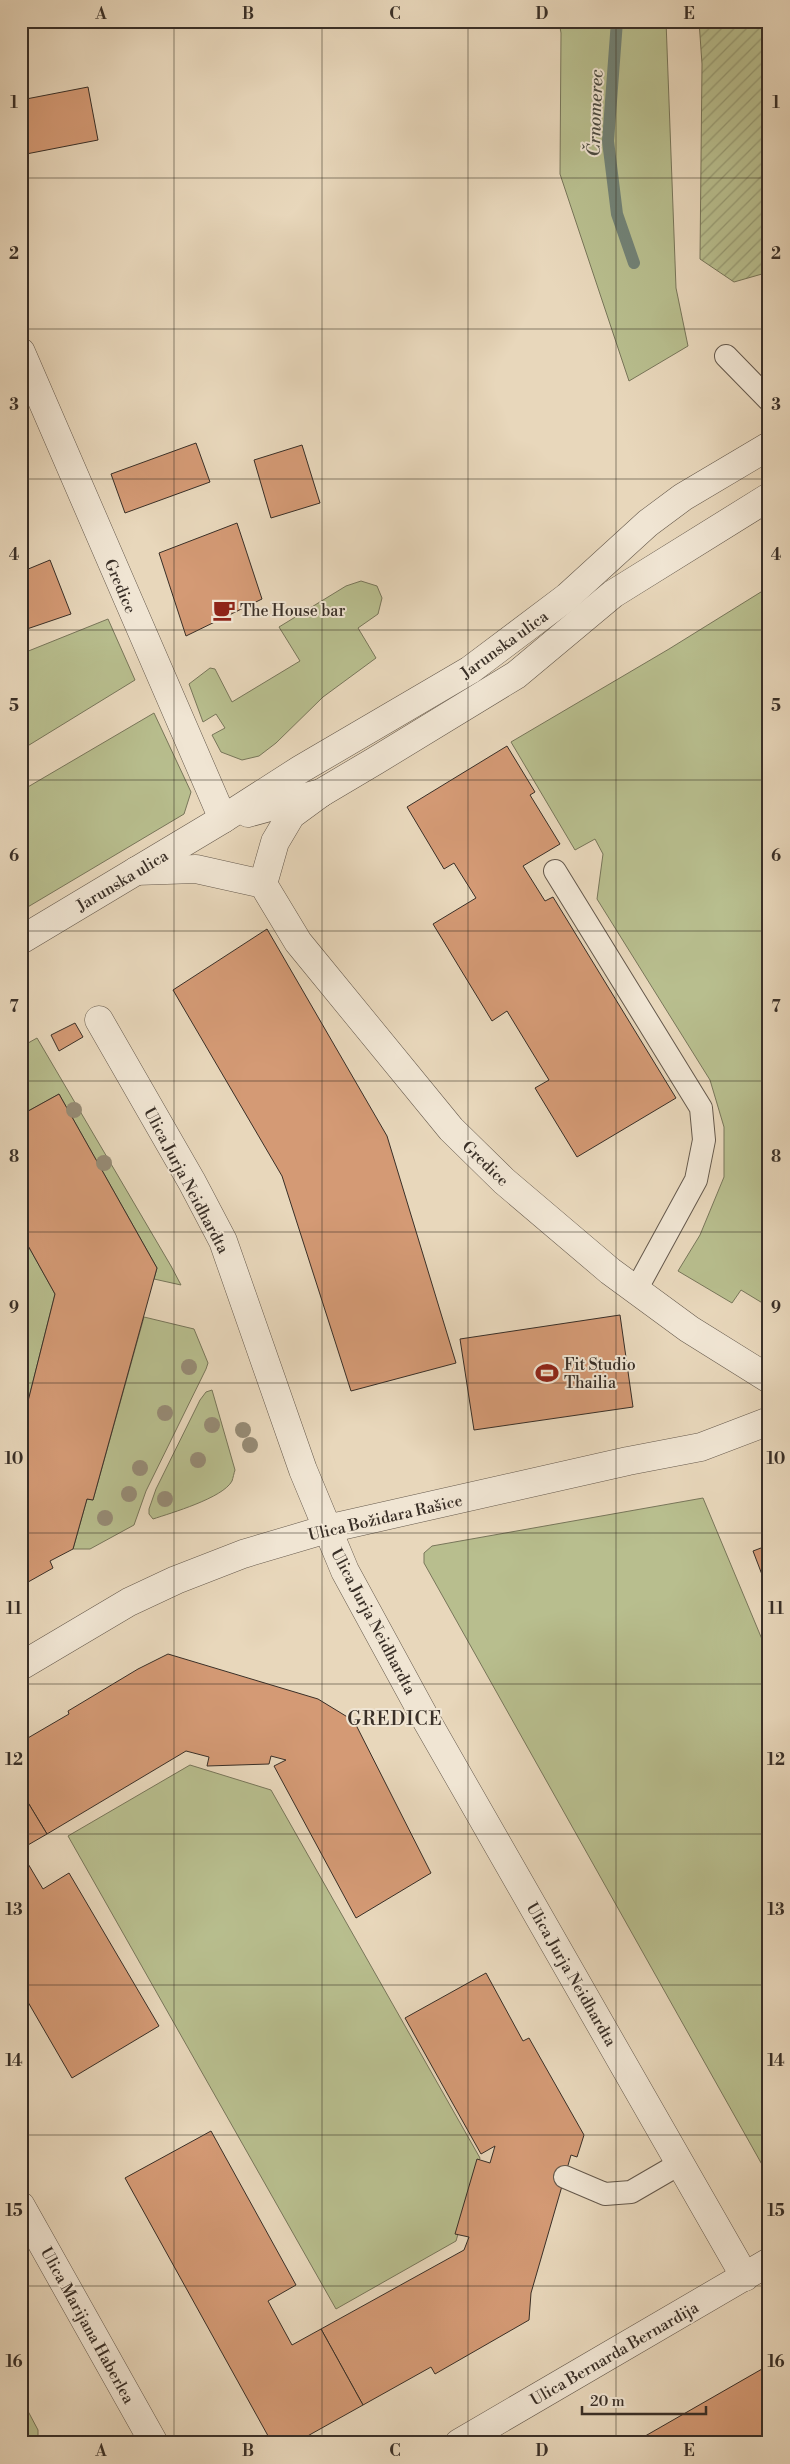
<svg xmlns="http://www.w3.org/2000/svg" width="790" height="2464" font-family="'Libre Bodoni',serif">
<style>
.green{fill:#b8be8e;stroke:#78765a}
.garden{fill:url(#garden-furrows);stroke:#78765a}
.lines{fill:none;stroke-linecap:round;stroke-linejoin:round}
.stream{stroke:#728276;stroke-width:12}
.building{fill:#d49a75;stroke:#392f27}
.service-casing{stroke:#65594c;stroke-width:24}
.minor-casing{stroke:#65594c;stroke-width:29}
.tertiary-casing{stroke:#65594c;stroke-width:29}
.service{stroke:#f0e5d3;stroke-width:22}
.minor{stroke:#f0e5d3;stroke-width:28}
.tertiary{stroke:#f0e5d3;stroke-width:28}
.tree{fill:#968b75}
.grid{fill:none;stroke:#392f27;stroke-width:1;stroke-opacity:0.55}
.labels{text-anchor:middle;stroke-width:4;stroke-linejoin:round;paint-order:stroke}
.street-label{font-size:16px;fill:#392f27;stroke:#f0e5d3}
.poi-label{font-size:16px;fill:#392f27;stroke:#f0e5d3;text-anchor:start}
.water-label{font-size:18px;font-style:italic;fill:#4c4b41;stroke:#f0e5d3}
.quarter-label{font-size:19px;letter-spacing:1px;fill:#392f27;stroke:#f0e5d3}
.neatline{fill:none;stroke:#392f27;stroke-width:2}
.grid-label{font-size:16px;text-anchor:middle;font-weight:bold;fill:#392f27}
</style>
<defs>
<pattern id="garden-furrows" width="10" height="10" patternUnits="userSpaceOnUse" patternTransform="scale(1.25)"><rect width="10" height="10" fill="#b8be8e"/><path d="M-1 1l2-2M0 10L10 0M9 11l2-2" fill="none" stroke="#979b74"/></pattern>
</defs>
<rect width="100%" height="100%" fill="#e8d7bb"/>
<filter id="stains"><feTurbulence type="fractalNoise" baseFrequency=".004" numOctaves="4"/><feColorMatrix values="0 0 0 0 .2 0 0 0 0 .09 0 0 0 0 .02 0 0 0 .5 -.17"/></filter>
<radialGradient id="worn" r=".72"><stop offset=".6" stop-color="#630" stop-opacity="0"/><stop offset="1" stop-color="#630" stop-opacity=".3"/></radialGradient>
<g class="green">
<polygon points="559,21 666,21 676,288 688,346 629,381 560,174 561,33"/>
<polygon points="361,581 377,586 382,598 378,614 358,628 376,658 323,697 276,743 259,756 242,760 221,752 212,735 225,728 216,714 203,722 189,684 210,668 215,669 232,702 300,661 279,627 346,586"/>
<polygon points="769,587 769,1307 741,1290 732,1303 678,1271 700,1235 724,1177 724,1127 710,1080 597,899 603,854 595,839 575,850 511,742 669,649"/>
<polygon points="108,619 135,680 21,750 21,654"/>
<polygon points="154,713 191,792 184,814 21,911 21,791"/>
<polygon points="37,1038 171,1266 181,1285 154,1279 157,1268 59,1094 21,1115 21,1047"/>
<polygon points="21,1233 55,1294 21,1429"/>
<polygon points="144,1317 194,1329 208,1363 206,1369 146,1491 134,1525 90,1549 73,1549 87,1499 93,1500"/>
<path d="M 212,1390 L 235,1470 C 234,1473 233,1478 232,1481 C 223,1498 171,1513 153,1519 L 149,1514 L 149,1509 L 156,1489 L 200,1400 L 206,1392 Z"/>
<polygon points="703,1498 769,1656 769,2177 424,1563 424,1553 432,1546"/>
<polygon points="190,1765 271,1790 480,2158 456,2241 336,2309 68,1836"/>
<polygon points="21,2398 38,2430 38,2443 21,2443"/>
</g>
<polygon class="garden" points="699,21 769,21 769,272 734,282 700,259 702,64"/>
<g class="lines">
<polyline class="stream" points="617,21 608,141 617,214 634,263"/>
</g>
<g class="building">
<polygon points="88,87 98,140 21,155 21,100"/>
<polygon points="196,443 210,482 125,513 111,474"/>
<polygon points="302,445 320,503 271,518 254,460"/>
<polygon points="237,523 262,599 186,636 159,553"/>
<polygon points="50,560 71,614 21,631 21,572"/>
<polygon points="507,746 535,792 530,795 560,844 523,866 545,901 553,897 676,1098 577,1157 535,1088 549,1080 507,1011 492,1021 433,924 476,898 454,863 444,869 407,807"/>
<polygon points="267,929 387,1136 456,1363 351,1391 282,1176 173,990"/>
<polygon points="75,1023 83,1037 59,1051 51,1035"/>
<polygon points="59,1094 157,1268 93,1500 87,1499 73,1549 50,1561 53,1568 21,1586 21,1429 55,1294 21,1233 21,1115"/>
<polygon points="620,1315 633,1407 474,1430 460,1339"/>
<polygon points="769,1545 769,1593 753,1551"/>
<polygon points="168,1654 318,1699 354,1721 431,1873 356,1918 274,1766 286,1760 271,1756 269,1764 207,1766 209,1757 186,1751 47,1834 21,1791 21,1742 69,1714 68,1711 138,1669"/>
<polygon points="21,1791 47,1834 21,1849"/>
<polygon points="21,1852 43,1889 69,1873 159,2026 72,2078 21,1990"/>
<polygon points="486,1973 523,2041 529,2038 584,2135 577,2157 571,2155 531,2293 529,2320 435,2374 431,2367 363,2405 321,2329 464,2250 469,2237 455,2234 477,2159 490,2163 495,2146 481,2154 405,2018"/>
<polygon points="211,2131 296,2285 268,2301 292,2345 321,2329 363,2405 295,2443 272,2443 125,2178"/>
<polygon points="769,2365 769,2443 633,2443"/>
</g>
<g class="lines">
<defs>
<g id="service">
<polyline points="726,356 769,400"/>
<polyline points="555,871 701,1108 704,1140 696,1180 636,1290"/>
<polyline points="565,2177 605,2194 631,2192 681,2163"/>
</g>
<g id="minor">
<polyline points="21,352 223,819"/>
<polyline points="136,871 196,869 263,884 298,942 451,1129 504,1181 610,1271 689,1329 769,1379"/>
<polyline points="263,884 275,842 291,815 321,793"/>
<polyline points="99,1020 192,1182 223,1241 303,1470 345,1571 424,1716 745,2277"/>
<polyline points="21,1666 129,1602 176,1580 243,1554 327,1529 628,1461 701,1447 769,1421"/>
<polyline points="459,2443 769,2262"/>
</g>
<g id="tertiary">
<polyline points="248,813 321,793 375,761 516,675 613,594 769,497"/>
<polyline points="21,940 223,819 301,769 470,670 567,597 648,523 683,497 769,446"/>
<polyline points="21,2206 154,2443"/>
</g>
</defs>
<use href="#service" class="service-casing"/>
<use href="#minor" class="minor-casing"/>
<use href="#tertiary" class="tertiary-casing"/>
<use href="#service" class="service"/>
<use href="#minor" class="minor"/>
<use href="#tertiary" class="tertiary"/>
</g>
<g class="tree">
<circle cx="74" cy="1110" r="8"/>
<circle cx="104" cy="1163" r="8"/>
<circle cx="189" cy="1367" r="8"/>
<circle cx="165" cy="1413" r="8"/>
<circle cx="212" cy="1425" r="8"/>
<circle cx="243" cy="1430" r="8"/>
<circle cx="250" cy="1445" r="8"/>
<circle cx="198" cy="1460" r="8"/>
<circle cx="140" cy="1468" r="8"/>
<circle cx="129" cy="1494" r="8"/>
<circle cx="165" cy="1499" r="8"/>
<circle cx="105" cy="1518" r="8"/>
</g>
<path class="grid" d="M 174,21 L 174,2443M 322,21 L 322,2443M 468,21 L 468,2443M 616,21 L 616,2443M 21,178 L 769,178M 21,329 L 769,329M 21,479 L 769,479M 21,630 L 769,630M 21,780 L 769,780M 21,931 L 769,931M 21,1081 L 769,1081M 21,1232 L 769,1232M 21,1383 L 769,1383M 21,1533 L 769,1533M 21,1684 L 769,1684M 21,1834 L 769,1834M 21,1985 L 769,1985M 21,2135 L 769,2135M 21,2286 L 769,2286"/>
<defs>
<symbol id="cafe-bare" viewBox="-9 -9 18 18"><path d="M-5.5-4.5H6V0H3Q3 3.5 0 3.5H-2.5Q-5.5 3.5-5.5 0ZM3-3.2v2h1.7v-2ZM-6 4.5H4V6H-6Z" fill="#8f2418" stroke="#f0e5d3" stroke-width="2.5" paint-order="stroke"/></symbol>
<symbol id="stadium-bare" viewBox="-9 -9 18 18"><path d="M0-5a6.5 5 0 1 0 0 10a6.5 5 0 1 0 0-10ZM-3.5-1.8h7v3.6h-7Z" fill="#8f2418" stroke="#f0e5d3" stroke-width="2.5" paint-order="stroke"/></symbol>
</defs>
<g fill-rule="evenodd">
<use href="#cafe-bare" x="208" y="594" width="32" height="32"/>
<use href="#stadium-bare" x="531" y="1357" width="32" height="32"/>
</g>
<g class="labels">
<g class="street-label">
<text transform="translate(121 586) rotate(67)" y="6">Gredice</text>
<text transform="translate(504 644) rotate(-36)" y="6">Jarunska ulica</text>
<text transform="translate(122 880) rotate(-31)" y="6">Jarunska ulica</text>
<text transform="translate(486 1163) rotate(44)" y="6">Gredice</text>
<text transform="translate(187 1180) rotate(62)" y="6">Ulica Jurja Neidhardta</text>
<text transform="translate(385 1517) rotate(-13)" y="6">Ulica Božidara Rašice</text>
<text transform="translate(374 1621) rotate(62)" y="6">Ulica Jurja Neidhardta</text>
<text transform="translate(572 1974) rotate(60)" y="6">Ulica Jurja Neidhardta</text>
<text transform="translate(88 2325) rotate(61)" y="6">Ulica Marijana Haberlea</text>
<text transform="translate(614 2353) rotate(-30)" y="6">Ulica Bernarda Bernardija</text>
</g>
<g class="poi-label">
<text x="240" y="616">The House bar</text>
<text x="564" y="1370">Fit Studio<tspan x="564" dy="18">Thailia</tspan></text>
</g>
<g class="water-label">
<text transform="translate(595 113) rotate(-88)" y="6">Črnomerec</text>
</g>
<g class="quarter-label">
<text x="395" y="1725">GREDICE</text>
</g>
</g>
<rect width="790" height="2464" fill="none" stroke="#e8d7bb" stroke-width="55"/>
<path d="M582 2406v8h124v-8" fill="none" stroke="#392f27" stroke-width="2.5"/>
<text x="590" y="2406" font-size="15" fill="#392f27" stroke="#f0e5d3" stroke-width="4" paint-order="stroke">20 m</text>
<rect x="28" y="28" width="734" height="2408" class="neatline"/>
<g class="grid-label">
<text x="101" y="19">A</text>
<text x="248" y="19">B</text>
<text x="395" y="19">C</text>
<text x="542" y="19">D</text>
<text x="689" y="19">E</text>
<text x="14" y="108">1</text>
<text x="776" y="108">1</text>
<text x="14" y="259">2</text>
<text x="776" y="259">2</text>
<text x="14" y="410">3</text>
<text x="776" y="410">3</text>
<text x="14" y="560">4</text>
<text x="776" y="560">4</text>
<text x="14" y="711">5</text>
<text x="776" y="711">5</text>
<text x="14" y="861">6</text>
<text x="776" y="861">6</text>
<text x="14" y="1012">7</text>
<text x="776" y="1012">7</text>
<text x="14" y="1162">8</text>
<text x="776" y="1162">8</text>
<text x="14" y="1313">9</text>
<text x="776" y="1313">9</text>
<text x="14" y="1464">10</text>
<text x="776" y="1464">10</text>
<text x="14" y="1614">11</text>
<text x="776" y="1614">11</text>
<text x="14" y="1765">12</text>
<text x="776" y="1765">12</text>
<text x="14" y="1915">13</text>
<text x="776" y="1915">13</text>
<text x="14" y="2066">14</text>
<text x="776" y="2066">14</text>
<text x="14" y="2216">15</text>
<text x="776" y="2216">15</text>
<text x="14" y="2367">16</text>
<text x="776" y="2367">16</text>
<text x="101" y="2456">A</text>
<text x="248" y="2456">B</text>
<text x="395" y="2456">C</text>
<text x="542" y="2456">D</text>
<text x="689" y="2456">E</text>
</g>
<rect width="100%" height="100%" filter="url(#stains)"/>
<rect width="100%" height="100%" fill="url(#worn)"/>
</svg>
